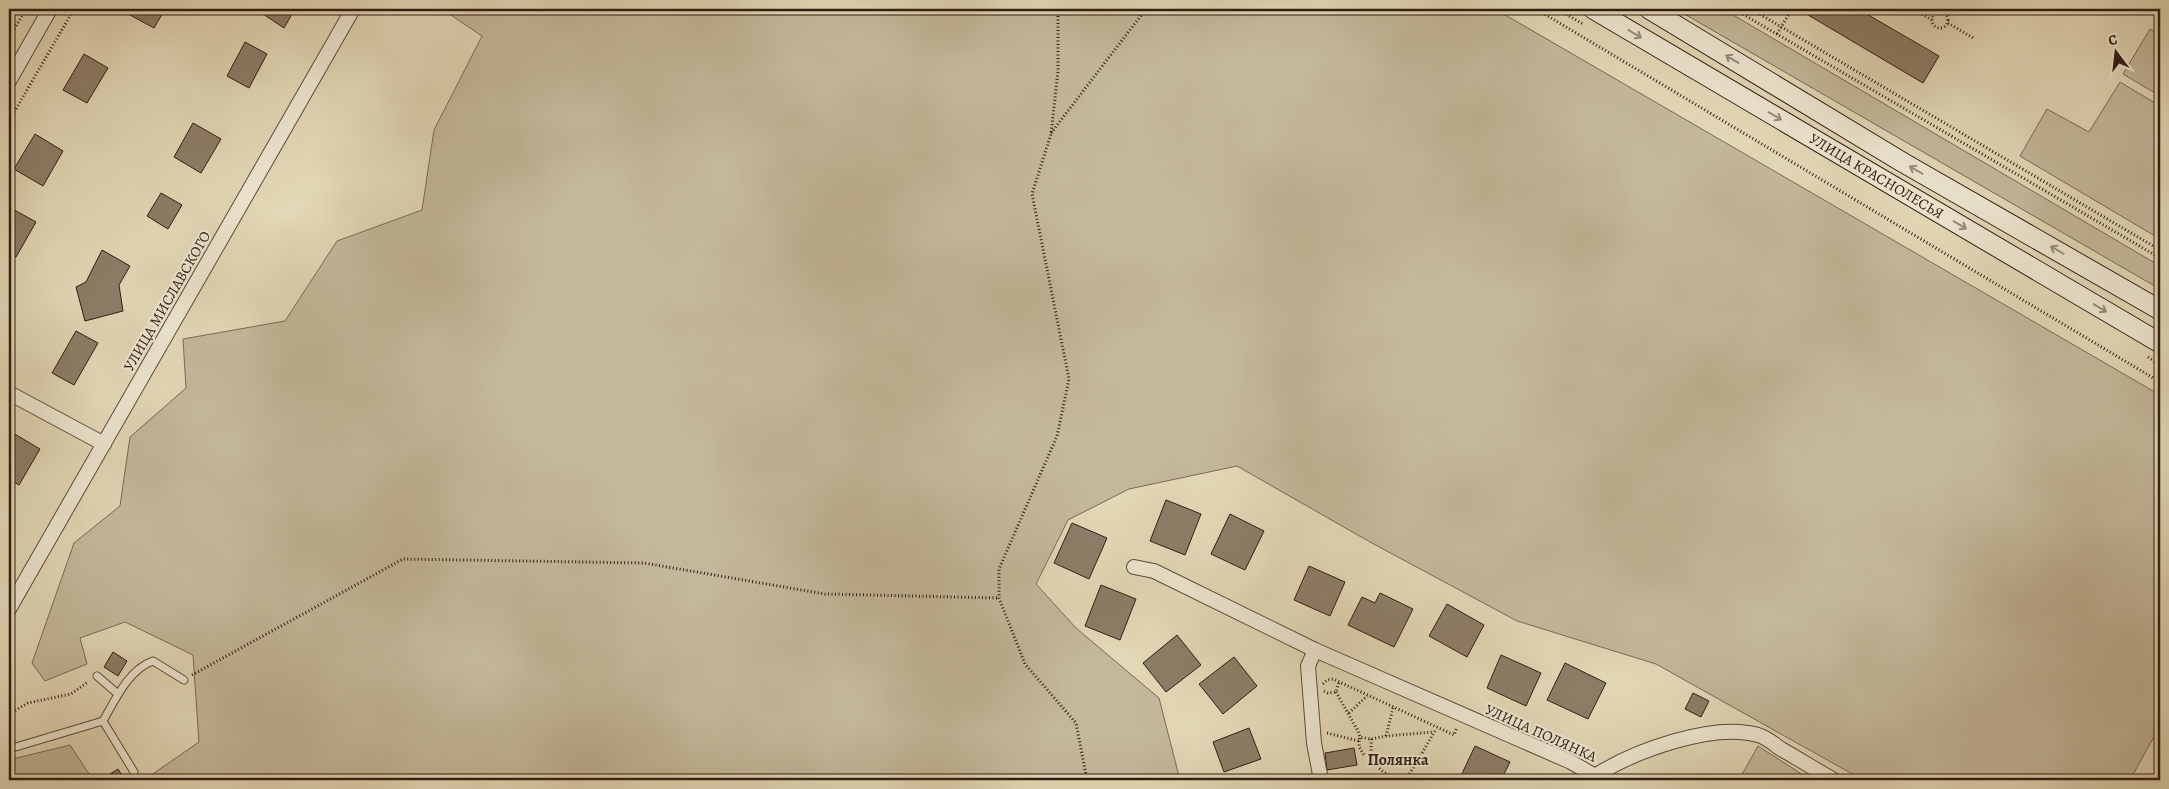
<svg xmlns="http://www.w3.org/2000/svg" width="2169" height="789" font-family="Alegreya,serif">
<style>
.green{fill:#c4b89b;stroke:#7a6a57}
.building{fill:#8d7e68;stroke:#2f1d13}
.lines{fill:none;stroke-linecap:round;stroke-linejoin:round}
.lane-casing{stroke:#5c4c3c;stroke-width:9}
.street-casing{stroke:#5c4c3c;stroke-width:16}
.secondary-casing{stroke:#2f1d13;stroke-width:21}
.path{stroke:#2f1d13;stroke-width:3;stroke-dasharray:1 2.5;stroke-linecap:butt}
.lane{stroke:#ede6d0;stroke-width:7}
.street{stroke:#ede6d0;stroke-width:14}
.secondary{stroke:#ede6d0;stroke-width:19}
.oneway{stroke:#988c7b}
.labels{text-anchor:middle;stroke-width:4.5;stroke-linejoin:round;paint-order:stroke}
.street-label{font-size:15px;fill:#2f1d13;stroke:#ede6d0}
.neighbourhood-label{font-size:16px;font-weight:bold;fill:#2f1d13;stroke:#ede6d0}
</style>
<rect width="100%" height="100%" fill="#e3d8b7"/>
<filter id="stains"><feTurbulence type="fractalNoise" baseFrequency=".004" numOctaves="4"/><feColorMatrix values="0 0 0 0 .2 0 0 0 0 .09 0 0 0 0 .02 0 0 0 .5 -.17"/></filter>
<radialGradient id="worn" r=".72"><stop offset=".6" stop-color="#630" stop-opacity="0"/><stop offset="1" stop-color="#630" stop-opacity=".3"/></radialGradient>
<g class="green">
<polygon points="442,9 1495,9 2160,395 2160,726 2130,780 1863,780 1656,664 1517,621 1370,542 1237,466 1129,489 1068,520 1036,584 1076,628 1159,698 1180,780 144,780 199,742 193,655 125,622 80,638 87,664 45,681 32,663 74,543 120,506 130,437 186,388 183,339 285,321 337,241 422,210 434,130 482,36"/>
<polygon points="1680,9 1723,9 2160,266 2160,289 1681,12"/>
<polygon points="2150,29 2160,35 2160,96 2123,74"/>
<polygon points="2120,82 2160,106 2160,239 2020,156 2047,109 2089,132"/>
<polygon points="70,745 93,780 11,780 13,759"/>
<polygon points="1758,746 1811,780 1739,780"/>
</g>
<g class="building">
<polygon points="119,9 165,9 154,28"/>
<polygon points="266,9 295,9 284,28 263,14"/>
<polygon points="1798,9 1858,9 1939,56 1923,83"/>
<polygon points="245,42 267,54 249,88 227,76"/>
<polygon points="84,54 108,68 87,103 63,90"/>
<polygon points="193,123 221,139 201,173 174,157"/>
<polygon points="35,134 63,151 43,186 14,169"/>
<polygon points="161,193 182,205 168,229 147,216"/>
<polygon points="9,207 36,222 16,257 9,253"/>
<polygon points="102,250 130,266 119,285 123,311 85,321 76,287 86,282"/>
<polygon points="76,331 98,343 74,385 52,373"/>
<polygon points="13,433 40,449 19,485 9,479 9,440"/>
<polygon points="1166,500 1201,514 1185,555 1150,541"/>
<polygon points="1230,514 1264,531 1245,570 1211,554"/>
<polygon points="1072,523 1107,538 1089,579 1054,563"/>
<polygon points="1309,566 1345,582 1330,616 1294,600"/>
<polygon points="1101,585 1136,599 1120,640 1085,626"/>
<polygon points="1380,593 1413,609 1394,647 1348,625 1362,597 1375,603"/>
<polygon points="1447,604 1484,625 1467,657 1429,636"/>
<polygon points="1177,635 1201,665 1166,692 1143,663"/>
<polygon points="113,652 127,661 118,676 104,667"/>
<polygon points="1501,655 1541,673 1526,706 1487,688"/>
<polygon points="1234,657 1257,686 1223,714 1199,684"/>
<polygon points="1565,663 1606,683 1588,719 1547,700"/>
<polygon points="1693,693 1709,701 1701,717 1685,709"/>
<polygon points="1249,728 1261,759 1224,772 1213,742"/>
<polygon points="1475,746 1510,762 1501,780 1459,780"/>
<polygon points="1354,748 1357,765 1327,770 1325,753"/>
<polygon points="118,769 125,780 109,780 107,776"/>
</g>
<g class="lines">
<defs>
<g id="lane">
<polyline points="97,676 118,694"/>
<polyline points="9,749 103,721"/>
<path d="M 134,772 L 103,721 C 115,700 129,669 153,661 L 184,680"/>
</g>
<g id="street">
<polyline points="9,81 50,9"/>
<polyline points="9,393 104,444"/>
<path d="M 1134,567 L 1154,571 L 1315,650 L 1571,762 L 1595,776 C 1634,751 1713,722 1758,735 C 1766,737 1774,744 1781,749 C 1799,759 1816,770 1834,780"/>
<polyline points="9,609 353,9"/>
<polyline points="1315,650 1308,666 1314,743 1321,780"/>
</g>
<g id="secondary">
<path id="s1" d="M 1593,9 L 2160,343"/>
<polyline points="1649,9 1902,162 2160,310"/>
</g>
</defs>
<use href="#lane" class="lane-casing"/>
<use href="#street" class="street-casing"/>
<use href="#secondary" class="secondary-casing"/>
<g class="path">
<polyline points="1058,9 1058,71 1051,134 1032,194 1069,379 1057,436 999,569 999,598 1025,664 1076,723 1087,780"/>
<polyline points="1536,9 2160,382"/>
<polyline points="1557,9 1583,24"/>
<polyline points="1734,9 2160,258"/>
<polyline points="1751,9 2160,250"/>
<polyline points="1913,9 1932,20"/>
<circle cx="1940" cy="20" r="8"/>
<polyline points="1948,23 1975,39"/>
<polyline points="1777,34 1792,9"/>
<polyline points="9,38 26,9"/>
<polyline points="9,121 74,9"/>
<polyline points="1051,133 1146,9"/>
<polyline points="2148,357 2160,365"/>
<polyline points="192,675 403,559 644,563 825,594 999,598"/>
<polyline points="1323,684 1327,680 1333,679 1454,735 1457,727"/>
<polyline points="1324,691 1328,693 1336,692 1339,683"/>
<polyline points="1336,692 1358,731 1360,737"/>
<polyline points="1349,713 1367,696"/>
<polyline points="9,714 28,703 71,694 88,682"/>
<polyline points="1327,733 1359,741 1360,737 1371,739 1386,736 1434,732"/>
<polyline points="1386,736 1393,708"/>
<path d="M 1371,739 C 1372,745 1370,751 1372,756 C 1378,772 1391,779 1408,778"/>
<polyline points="1359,741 1359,747 1364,755 1371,754"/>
<polyline points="1406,780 1435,731"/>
</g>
<use href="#lane" class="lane"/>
<use href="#street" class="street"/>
<use href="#secondary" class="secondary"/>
</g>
<defs><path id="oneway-shaft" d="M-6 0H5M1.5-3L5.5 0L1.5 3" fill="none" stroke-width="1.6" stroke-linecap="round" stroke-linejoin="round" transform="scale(1.25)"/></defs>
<g class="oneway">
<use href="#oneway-shaft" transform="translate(1635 34) rotate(31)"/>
<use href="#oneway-shaft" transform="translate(1732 59) rotate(-149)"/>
<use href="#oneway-shaft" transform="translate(1775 116) rotate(31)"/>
<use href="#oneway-shaft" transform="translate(1916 170) rotate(-150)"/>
<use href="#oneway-shaft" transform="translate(1960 225) rotate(31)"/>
<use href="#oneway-shaft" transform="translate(2057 250) rotate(-150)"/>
<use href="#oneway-shaft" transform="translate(2100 308) rotate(31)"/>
</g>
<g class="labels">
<g class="street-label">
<text dy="5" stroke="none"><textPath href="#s1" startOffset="329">УЛИЦА КРАСНОЛЕСЬЯ</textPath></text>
<text transform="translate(167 301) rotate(-60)" y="5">УЛИЦА МИСЛАВСКОГО</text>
<text transform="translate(1541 733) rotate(24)" y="5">УЛИЦА ПОЛЯНКА</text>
</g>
<g class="neighbourhood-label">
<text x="1398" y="765">Полянка</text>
</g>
</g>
<rect width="2169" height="789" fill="none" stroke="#e3d8b7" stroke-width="30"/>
<rect x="10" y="10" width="2149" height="769" fill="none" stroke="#2f1d13" stroke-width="2.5"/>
<rect x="15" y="15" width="2139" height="759" fill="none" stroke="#2f1d13"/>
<g transform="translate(2116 52) rotate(345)" stroke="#ede6d0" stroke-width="4" paint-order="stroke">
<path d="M0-4L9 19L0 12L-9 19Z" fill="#2f1d13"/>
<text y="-8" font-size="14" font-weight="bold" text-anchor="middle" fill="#2f1d13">С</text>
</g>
<rect width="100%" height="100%" filter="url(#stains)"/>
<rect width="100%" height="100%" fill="url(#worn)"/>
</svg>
